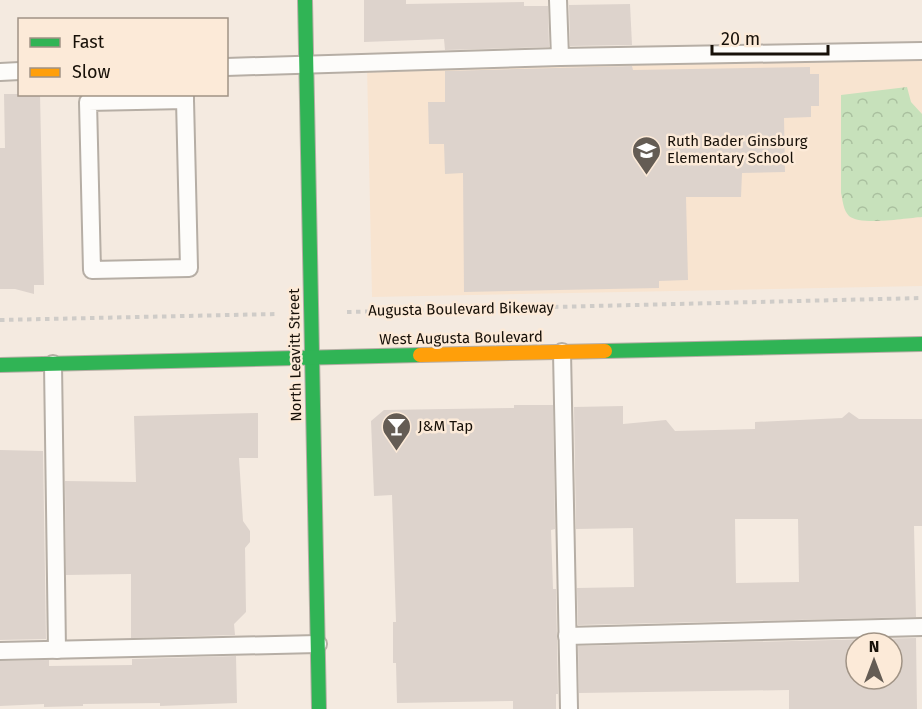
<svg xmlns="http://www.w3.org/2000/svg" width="922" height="709" font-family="'Fira Sans',sans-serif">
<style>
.built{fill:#f8e4d0}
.forest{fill:url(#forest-crowns)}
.building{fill:#ddd3cc;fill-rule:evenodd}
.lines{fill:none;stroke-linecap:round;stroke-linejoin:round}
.lane-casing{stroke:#b6aea5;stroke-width:20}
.fast-casing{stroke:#b6aea5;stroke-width:16}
.slow-casing{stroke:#b6aea5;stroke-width:16}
.path{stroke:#cfccc8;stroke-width:4;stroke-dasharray:4.5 4.5;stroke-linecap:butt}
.lane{stroke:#fdfcfa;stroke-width:16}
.fast{stroke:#30b455;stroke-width:14}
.slow{stroke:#ff9f0a;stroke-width:14}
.labels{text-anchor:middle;stroke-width:5;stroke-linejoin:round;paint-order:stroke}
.poi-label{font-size:15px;fill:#171008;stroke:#fcead8;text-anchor:start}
.street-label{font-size:15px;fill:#171008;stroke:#fcead8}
</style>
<defs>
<pattern id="forest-crowns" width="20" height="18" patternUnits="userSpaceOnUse" patternTransform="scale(1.5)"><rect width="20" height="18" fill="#c7e1bb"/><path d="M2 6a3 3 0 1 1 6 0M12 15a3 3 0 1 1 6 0" fill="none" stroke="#aac09f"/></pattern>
</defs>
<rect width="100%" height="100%" fill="#f4eae0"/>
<polygon class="built" points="922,56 922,286 372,297 367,67"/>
<path class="forest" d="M 907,87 L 911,102 L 922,114 L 922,217 C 907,218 860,226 849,216 C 843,210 843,201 841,193 L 841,95 Z"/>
<g class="building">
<polygon points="364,0 406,0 406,4 524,2 524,6 548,6 549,47 445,50 444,39 364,42"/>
<polygon points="630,4 632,45 570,46 569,5"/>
<polygon points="632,66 633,70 810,67 810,74 819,74 819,106 811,106 811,117 784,118 785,172 742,173 741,197 686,197 688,280 659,281 659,288 464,292 463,173 445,174 444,144 429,144 428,102 445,102 445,71"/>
<polygon points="4,94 40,94 44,285 34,285 34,294 15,289 0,289 0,148 5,148"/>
<polygon points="514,405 553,405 555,529 551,530 553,589 556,589 558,694 556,694 556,709 513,709 513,701 397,703 396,663 393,663 393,622 396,622 392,495 374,496 371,421 384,410 514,408"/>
<path d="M 623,406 L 623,424 L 666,420 L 675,431 L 755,429 L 755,422 L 842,418 L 849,412 L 859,419 L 922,419 L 922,526 L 914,526 L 916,617 L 578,625 L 577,588 L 634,587 L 633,528 L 576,529 L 574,407 ZM 735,519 L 798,519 L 799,582 L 736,583 Z"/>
<polygon points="258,413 258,458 239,458 243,521 250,531 250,542 245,548 246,612 234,624 235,635 131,638 131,574 66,575 65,481 136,482 134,416"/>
<polygon points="0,450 43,451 46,639 0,640"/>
<path d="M 916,638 L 917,709 L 789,709 L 789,690 L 579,693 L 578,646 ZM 856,643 L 892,643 L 892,679 L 856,679 Z"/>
<polygon points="236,656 237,703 160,706 160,703 83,704 83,706 44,707 44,704 0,706 0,661 49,660 49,666 132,665 132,659"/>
</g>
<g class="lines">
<defs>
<g id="lane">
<polyline points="558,0 560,57"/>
<polyline points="226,67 560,57 922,51"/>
<polyline points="0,72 20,71"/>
<polyline points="185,94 185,100 189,268 92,270 88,102 185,100"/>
<polyline points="562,352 569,709"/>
<polyline points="53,364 57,650"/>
<polyline points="567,636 922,627"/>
<polyline points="0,651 318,644"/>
</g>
<g id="fast">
<polyline points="305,0 319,709"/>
<polyline points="605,351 922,344"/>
<polyline points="0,365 420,355"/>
</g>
<polyline id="slow" points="420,355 605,351"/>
</defs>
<use href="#lane" class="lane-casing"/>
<use href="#fast" class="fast-casing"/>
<use href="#slow" class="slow-casing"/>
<g class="path">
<polyline points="347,312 922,298"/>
<polyline points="0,320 276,314"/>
</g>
<use href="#lane" class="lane"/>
<use href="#fast" class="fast"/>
<use href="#slow" class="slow"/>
</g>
<defs>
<symbol id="school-pin" viewBox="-11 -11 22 30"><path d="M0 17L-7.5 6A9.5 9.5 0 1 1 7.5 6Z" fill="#645c54" stroke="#fcead8"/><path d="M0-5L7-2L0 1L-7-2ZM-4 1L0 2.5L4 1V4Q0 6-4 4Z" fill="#fff"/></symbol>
<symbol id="bar-pin" viewBox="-11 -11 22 30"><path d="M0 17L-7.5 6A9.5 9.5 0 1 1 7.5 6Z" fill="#645c54" stroke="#fcead8"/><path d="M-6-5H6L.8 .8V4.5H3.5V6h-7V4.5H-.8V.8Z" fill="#fff"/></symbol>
</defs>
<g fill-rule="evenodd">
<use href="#school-pin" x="630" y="134" width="33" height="45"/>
<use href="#bar-pin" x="380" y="410" width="33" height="45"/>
</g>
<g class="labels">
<g class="poi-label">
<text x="667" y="146">Ruth Bader Ginsburg<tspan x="667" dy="17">Elementary School</tspan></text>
<text x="418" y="431">J&amp;M Tap</text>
</g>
<g class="street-label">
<text transform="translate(461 309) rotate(-1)" y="5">Augusta Boulevard Bikeway</text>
<text transform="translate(461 338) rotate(-1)" y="5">West Augusta Boulevard</text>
<text transform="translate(295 355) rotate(-91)" y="5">North Leavitt Street</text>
</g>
</g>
<rect x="18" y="18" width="210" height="78" fill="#fcead8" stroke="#a09385" stroke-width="1.5"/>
<rect x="30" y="38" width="30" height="9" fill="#30b455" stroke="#a09385" stroke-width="1.5"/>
<text x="72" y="48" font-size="18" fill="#171008">Fast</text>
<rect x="30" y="68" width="30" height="9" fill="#ff9f0a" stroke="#a09385" stroke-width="1.5"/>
<text x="72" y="78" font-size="18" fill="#171008">Slow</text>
<g transform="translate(874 661)"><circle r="28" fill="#fcead8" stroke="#a09385" stroke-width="1.5"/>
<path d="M0-4.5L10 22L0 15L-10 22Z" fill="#645c54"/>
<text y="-9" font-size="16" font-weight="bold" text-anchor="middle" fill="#171008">N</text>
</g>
<path d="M712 45v9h116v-9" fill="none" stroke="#171008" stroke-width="3"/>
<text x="721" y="45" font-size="18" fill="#171008" stroke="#fcead8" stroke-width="4.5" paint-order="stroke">20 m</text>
</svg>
